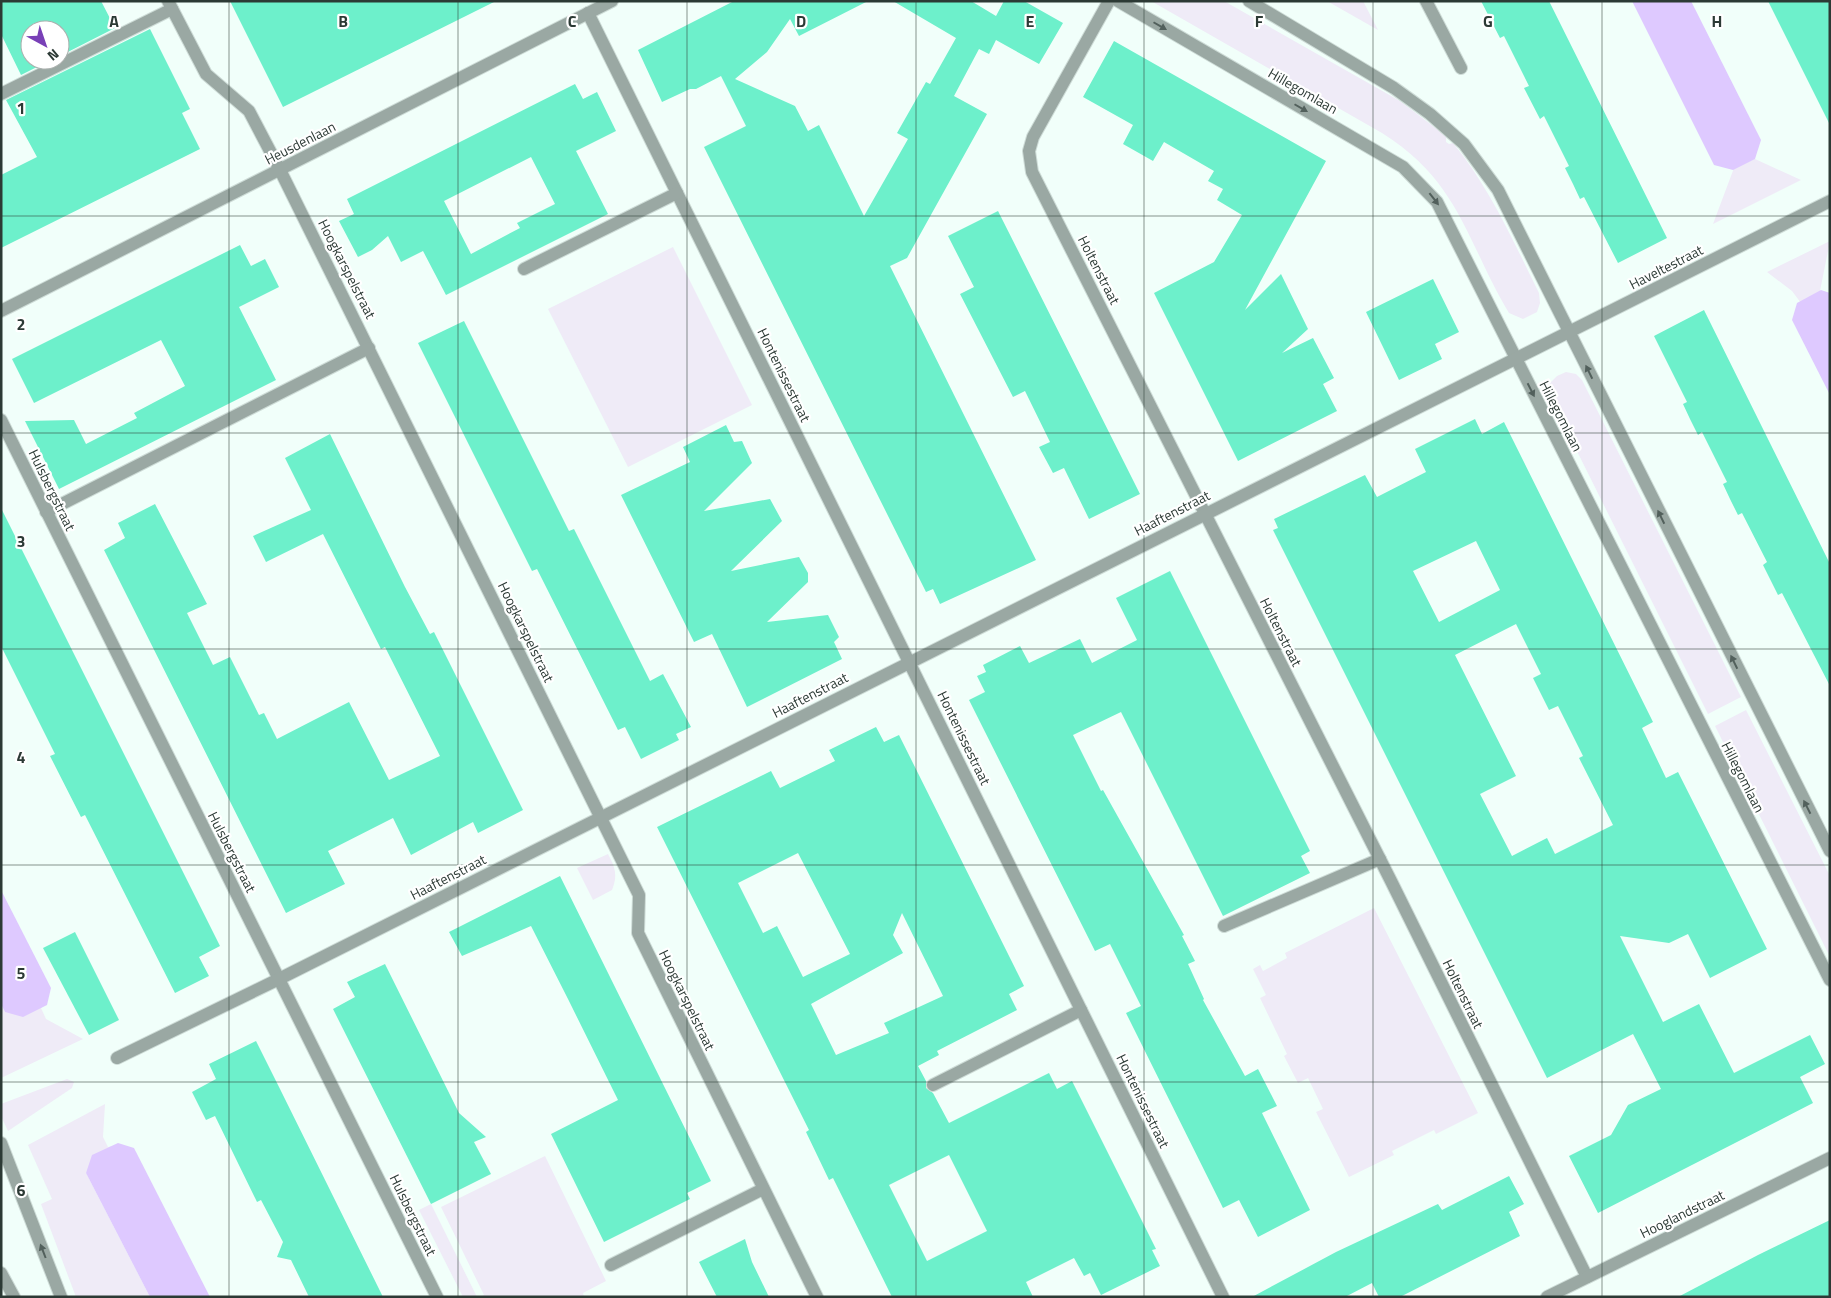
<svg xmlns="http://www.w3.org/2000/svg" width="1831" height="1298" font-family="'Titillium Web',sans-serif">
<style>
.green{fill:#efebf7}
.water{fill:#dec9ff}
.building{fill:#6df0cb;fill-rule:evenodd}
.lines{fill:none;stroke-linecap:round;stroke-linejoin:round}
.service-casing{stroke:#cedcd7;stroke-width:14}
.minor-casing{stroke:#cedcd7;stroke-width:14}
.tertiary-casing{stroke:#cedcd7;stroke-width:14}
.service{stroke:#9aa8a3;stroke-width:12}
.minor{stroke:#9aa8a3;stroke-width:12}
.tertiary{stroke:#9aa8a3;stroke-width:12}
.oneway{fill:#52605c}
.grid{fill:none;stroke:#2c3a35;stroke-width:1;stroke-opacity:0.55}
.labels{text-anchor:middle;stroke-width:4.5;stroke-linejoin:round;paint-order:stroke}
.street-label{font-size:14px;fill:#2c3a35;stroke:#fff}
.grid-label{font-size:16px;text-anchor:middle;font-weight:bold;fill:#2c3a35;stroke:#fff;stroke-width:4.5;stroke-linejoin:round;paint-order:stroke}
</style>
<rect width="100%" height="100%" fill="#f1fffa"/>
<g class="green">
<path d="M 1151,1 L 1224,1 L 1400,101 L 1446,136 L 1446,142 L 1449,144 L 1453,143 C 1490,188 1513,241 1539,293 L 1540,303 L 1537,312 L 1523,319 L 1509,313 C 1466,241 1460,182 1382,133 Z"/>
<polygon points="1327,1 1363,1 1378,30"/>
<polygon points="1755,159 1801,180 1713,224 1734,168"/>
<polygon points="1830,241 1820,291 1801,303 1792,291 1767,272"/>
<polygon points="673,247 752,405 628,467 548,309"/>
<polygon points="1566,372 1576,374 1582,380 1741,697 1708,714 1550,397 1550,383 1557,376"/>
<polygon points="1746,710 1830,876 1830,957 1715,726"/>
<path d="M 608,854 C 615,867 618,875 612,890 L 593,900 L 577,868 Z"/>
<polygon points="1374,908 1478,1113 1436,1134 1434,1130 1392,1151 1394,1155 1349,1177 1316,1112 1323,1109 1308,1078 1298,1083 1284,1056 1287,1054 1260,998 1266,995 1253,969 1260,965 1263,971 1287,958 1285,953"/>
<polygon points="1,1004 5,1012 26,1015 44,1005 41,1008 46,1019 83,1039 1,1078"/>
<polygon points="67,1079 74,1082 72,1088 8,1131 1,1116 1,1104"/>
<polygon points="105,1104 103,1137 108,1147 114,1146 96,1155 86,1173 150,1297 76,1297 41,1204 52,1199 28,1145"/>
<polygon points="545,1156 606,1281 583,1293 584,1297 481,1297 484,1295 441,1207"/>
<polygon points="431,1204 434,1210 477,1297 463,1297 419,1210"/>
</g>
<g class="water">
<polygon points="1632,1 1691,1 1761,140 1755,159 1733,170 1714,165"/>
<polygon points="1821,290 1830,293 1830,395 1792,320 1797,303"/>
<polygon points="1,890 51,988 47,1005 23,1017 5,1012 1,1004"/>
<polygon points="118,1143 134,1148 210,1297 150,1297 86,1173 92,1155"/>
</g>
<g class="building">
<polygon points="1,1 101,1 115,28 60,56 60,30 30,30 30,60 51,60 21,75 1,34"/>
<polygon points="230,1 496,1 283,107"/>
<polygon points="734,1 868,1 799,36 790,19 767,52 735,79 795,106 808,131 819,125 864,216 908,139 897,133 926,82 930,84 956,38 893,1 971,1 996,16 1004,1 1024,1 1063,23 1039,64 996,40 989,54 979,49 954,96 987,114 907,258 890,266 1036,560 940,604 933,589 926,592 704,147 746,126 721,76 696,89 690,89 662,102 638,50"/>
<polygon points="1481,1 1549,1 1667,238 1618,263 1584,197 1580,199 1573,184 1565,168 1569,166 1544,116 1540,119 1524,88 1529,86 1504,36 1500,38"/>
<polygon points="1768,1 1830,1 1830,125"/>
<polygon points="150,29 190,109 182,113 200,149 1,248 1,175 37,157 6,100"/>
<polygon points="1114,41 1326,161 1245,310 1281,274 1308,329 1282,353 1313,338 1334,378 1323,384 1337,411 1238,461 1154,293 1214,262 1242,215 1217,200 1223,189 1208,181 1214,171 1164,142 1153,161 1123,144 1133,125 1083,97"/>
<path d="M 575,84 L 583,99 L 597,92 L 616,131 L 576,151 L 608,214 L 446,295 L 423,251 L 401,262 L 388,236 L 372,250 L 358,257 L 339,221 L 354,214 L 347,199 ZM 531,157 L 555,204 L 517,223 L 520,228 L 471,254 L 444,201 Z"/>
<polygon points="998,211 1140,494 1089,519 1064,468 1053,473 1039,447 1050,442 1025,391 1013,397 960,294 974,287 948,236"/>
<polygon points="240,245 251,266 265,259 279,287 239,307 276,380 59,489 25,421 74,420 86,444 137,418 134,413 185,386 161,340 34,403 12,359"/>
<polygon points="1433,279 1459,332 1435,344 1442,359 1399,380 1366,312"/>
<polygon points="1704,310 1830,564 1830,686 1782,593 1778,595 1763,565 1767,562 1742,513 1738,515 1730,499 1723,484 1727,482 1702,432 1698,435 1690,419 1683,404 1687,402 1654,336"/>
<polygon points="464,321 569,531 574,529 650,681 663,674 691,727 676,734 679,740 641,759 625,727 618,730 537,569 532,571 418,343"/>
<path d="M 1475,419 L 1482,434 L 1504,422 L 1653,722 L 1642,728 L 1666,778 L 1678,772 L 1767,949 L 1710,978 L 1688,934 L 1669,943 L 1620,936 L 1663,1022 L 1699,1004 L 1734,1073 L 1810,1035 L 1825,1064 L 1800,1077 L 1813,1103 L 1598,1213 L 1569,1156 L 1611,1135 L 1628,1105 L 1661,1089 L 1633,1034 L 1547,1078 L 1273,530 L 1278,528 L 1274,519 L 1365,475 L 1377,497 L 1426,472 L 1415,449 ZM 1476,541 L 1500,590 L 1439,622 L 1413,571 ZM 1516,624 L 1541,674 L 1533,678 L 1549,710 L 1558,706 L 1583,756 L 1579,758 L 1613,825 L 1555,854 L 1547,838 L 1512,856 L 1480,794 L 1516,776 L 1455,655 Z"/>
<polygon points="726,425 734,442 742,441 752,463 704,511 770,499 782,521 731,571 799,557 808,573 808,582 767,622 828,615 839,637 834,642 842,659 747,707 712,634 694,642 621,495 690,462 683,447"/>
<polygon points="330,434 405,587 430,634 434,632 523,810 478,833 473,822 411,855 393,818 328,851 345,884 286,913 104,550 125,538 118,523 155,504 207,604 187,613 213,665 230,657 259,715 264,713 277,739 349,702 389,780 440,756 385,647 381,649 323,534 266,562 253,536 311,510 285,458"/>
<polygon points="1,508 220,946 199,957 209,976 175,993 85,815 81,817 50,756 55,754 1,646"/>
<polygon points="1170,571 1310,851 1301,856 1310,873 1223,916 1121,712 1073,735 1101,791 1103,790 1184,935 1182,936 1195,961 1188,964 1204,999 1203,1000 1245,1076 1258,1069 1277,1106 1262,1113 1310,1210 1258,1237 1239,1200 1223,1208 1126,1013 1141,1006 1110,944 1095,951 969,700 985,692 977,676 986,672 983,665 1020,646 1029,663 1080,639 1092,663 1137,640 1116,598"/>
<path d="M 876,727 L 884,742 L 899,735 L 1024,986 L 1009,994 L 1017,1010 L 937,1051 L 939,1055 L 918,1066 L 926,1081 L 926,1088 L 933,1093 L 949,1123 L 1049,1073 L 1057,1089 L 1072,1081 L 1156,1249 L 1152,1250 L 1160,1266 L 1101,1295 L 1090,1273 L 1084,1276 L 1074,1258 L 1026,1282 L 1033,1297 L 892,1297 L 833,1178 L 829,1180 L 818,1157 L 806,1132 L 809,1130 L 657,827 L 771,771 L 780,788 L 835,761 L 829,750 ZM 798,853 L 850,954 L 803,977 L 777,926 L 763,933 L 738,883 ZM 902,913 L 943,996 L 884,1023 L 889,1033 L 836,1055 L 811,1004 L 903,953 L 893,935 ZM 949,1155 L 987,1231 L 927,1261 L 889,1185 Z"/>
<polygon points="560,876 711,1181 687,1193 690,1199 604,1242 551,1134 618,1100 568,999 531,926 462,956 449,932"/>
<polygon points="75,932 119,1020 89,1035 43,948"/>
<polygon points="385,964 459,1113 486,1137 474,1142 491,1174 431,1204 333,1009 355,997 347,982"/>
<polygon points="256,1041 280,1089 383,1297 309,1297 291,1260 277,1257 283,1242 261,1200 257,1202 215,1116 206,1120 192,1092 216,1079 209,1064"/>
<polygon points="1509,1176 1524,1204 1509,1212 1520,1236 1400,1297 1379,1297 1372,1283 1345,1297 1252,1297 1336,1252 1438,1204 1442,1210"/>
<polygon points="1830,1220 1830,1297 1678,1297 1758,1255"/>
<polygon points="745,1239 752,1262 769,1297 717,1297 699,1262"/>
</g>
<g class="lines">
<defs>
<g id="service">
<polyline points="1,94 172,9"/>
<polyline points="1224,926 1380,859"/>
<polyline points="933,1085 1081,1010"/>
<polyline points="611,1265 763,1189"/>
</g>
<g id="minor">
<polyline points="168,1 206,74 249,111 280,170 639,895 638,933 817,1297"/>
<polyline points="1109,1 1033,137 1029,151 1032,172 1391,881 1587,1277"/>
<polyline points="1118,1 1403,167 1437,202 1830,980"/>
<polyline points="1249,1 1394,88 1430,114 1464,144 1498,190 1830,851"/>
<polyline points="1426,1 1461,68"/>
<polyline points="588,13 1223,1297"/>
<polyline points="524,269 677,193"/>
<polyline points="1,311 612,1"/>
<polyline points="1,420 437,1297"/>
<polyline points="46,512 369,348"/>
<polyline points="117,1058 279,979 1830,201"/>
<polyline points="1547,1297 1830,1158"/>
</g>
<g id="tertiary">
<polyline points="1,1143 61,1297"/>
<polyline points="1,1273 14,1297"/>
</g>
</defs>
<use href="#service" class="service-casing"/>
<use href="#minor" class="minor-casing"/>
<use href="#tertiary" class="tertiary-casing"/>
<use href="#service" class="service"/>
<use href="#minor" class="minor"/>
<use href="#tertiary" class="tertiary"/>
</g>
<defs><path id="oneway-solid" d="M-6-.8H1V-3.2L6.5 0L1 3.2V.8H-6Z" transform="scale(1.25)"/></defs>
<g class="oneway">
<use href="#oneway-solid" transform="translate(1160 26) rotate(30)"/>
<use href="#oneway-solid" transform="translate(1301 108) rotate(30)"/>
<use href="#oneway-solid" transform="translate(1434 199) rotate(52)"/>
<use href="#oneway-solid" transform="translate(1589 372) rotate(-116)"/>
<use href="#oneway-solid" transform="translate(1531 390) rotate(63)"/>
<use href="#oneway-solid" transform="translate(1661 517) rotate(-116)"/>
<use href="#oneway-solid" transform="translate(1734 662) rotate(-116)"/>
<use href="#oneway-solid" transform="translate(1807 807) rotate(-117)"/>
<use href="#oneway-solid" transform="translate(43 1251) rotate(-111)"/>
</g>
<path class="grid" d="M 229,1 L 229,1297M 458,1 L 458,1297M 687,1 L 687,1297M 916,1 L 916,1297M 1144,1 L 1144,1297M 1373,1 L 1373,1297M 1602,1 L 1602,1297M 1,216 L 1830,216M 1,433 L 1830,433M 1,649 L 1830,649M 1,865 L 1830,865M 1,1082 L 1830,1082"/>
<g class="labels">
<g class="street-label">
<text transform="translate(1303 91) rotate(30)" y="5">Hillegomlaan</text>
<text transform="translate(300 143) rotate(-27)" y="5">Heusdenlaan</text>
<text transform="translate(1666 267) rotate(-27)" y="5">Haveltestraat</text>
<text transform="translate(347 269) rotate(63)" y="5">Hoogkarspelstraat</text>
<text transform="translate(1099 270) rotate(63)" y="5">Holtenstraat</text>
<text transform="translate(784 375) rotate(64)" y="5">Hontenissestraat</text>
<text transform="translate(1561 416) rotate(63)" y="5">Hillegomlaan</text>
<text transform="translate(52 490) rotate(64)" y="5">Hulsbergstraat</text>
<text transform="translate(1172 513) rotate(-27)" y="5">Haaftenstraat</text>
<text transform="translate(526 632) rotate(64)" y="5">Hoogkarspelstraat</text>
<text transform="translate(1281 632) rotate(63)" y="5">Holtenstraat</text>
<text transform="translate(810 695) rotate(-27)" y="5">Haaftenstraat</text>
<text transform="translate(964 738) rotate(64)" y="5">Hontenissestraat</text>
<text transform="translate(1743 777) rotate(63)" y="5">Hillegomlaan</text>
<text transform="translate(232 852) rotate(63)" y="5">Hulsbergstraat</text>
<text transform="translate(448 877) rotate(-27)" y="5">Haaftenstraat</text>
<text transform="translate(1463 994) rotate(64)" y="5">Holtenstraat</text>
<text transform="translate(687 1000) rotate(64)" y="5">Hoogkarspelstraat</text>
<text transform="translate(1143 1101) rotate(64)" y="5">Hontenissestraat</text>
<text transform="translate(1682 1214) rotate(-26)" y="5">Hooglandstraat</text>
<text transform="translate(413 1215) rotate(64)" y="5">Hulsbergstraat</text>
</g>
</g>
<g class="grid-label">
<text x="114" y="27">A</text>
<text x="343" y="27">B</text>
<text x="572" y="27">C</text>
<text x="801" y="27">D</text>
<text x="1030" y="27">E</text>
<text x="1259" y="27">F</text>
<text x="1488" y="27">G</text>
<text x="1717" y="27">H</text>
<text x="21" y="114">1</text>
<text x="21" y="330">2</text>
<text x="21" y="547">3</text>
<text x="21" y="763">4</text>
<text x="21" y="979">5</text>
<text x="21" y="1196">6</text>
</g>
<rect width="1831" height="1298" fill="none" stroke="#2c3a35" stroke-width="5"/>
<g transform="translate(45 45) rotate(140)"><circle r="24" fill="#ffffff" stroke="#abb0ae"/>
<path d="M0-4L9 19L0 12L-9 19Z" fill="#7940b7"/>
<text y="-8" font-size="14" font-weight="bold" text-anchor="middle" fill="#2c3a35">N</text>
</g>
</svg>
